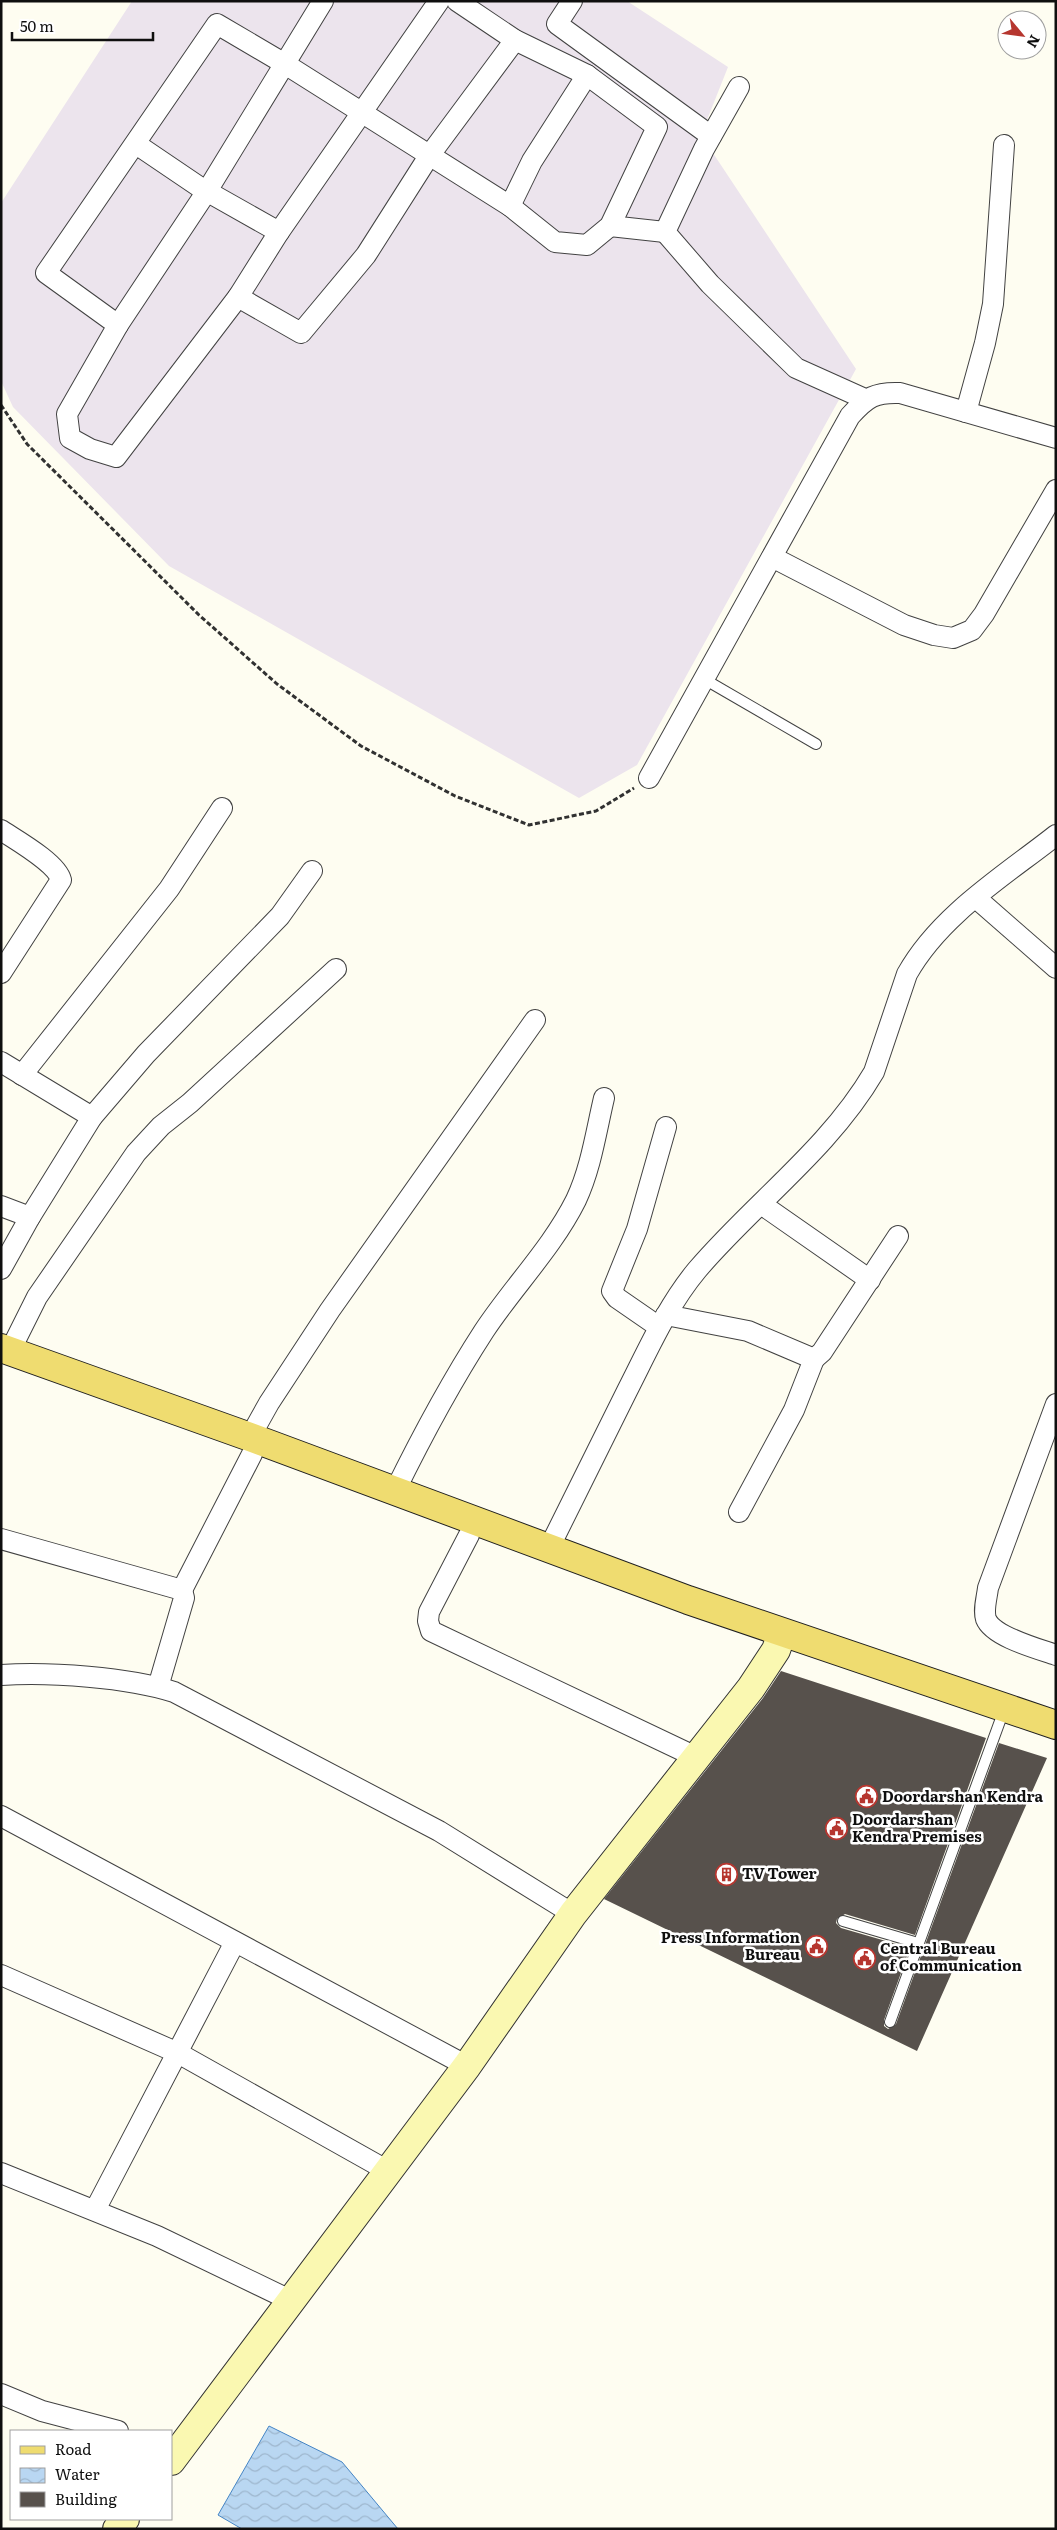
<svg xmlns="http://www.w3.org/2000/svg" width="1057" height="2530" font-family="Literata,serif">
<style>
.industrial{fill:#ece4ed}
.water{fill:url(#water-waves);stroke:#4585c5}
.building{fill:#57514c}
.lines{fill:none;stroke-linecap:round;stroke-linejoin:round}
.lane-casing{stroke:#424242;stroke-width:12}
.street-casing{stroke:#424242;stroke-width:22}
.secondary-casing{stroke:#313131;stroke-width:30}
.primary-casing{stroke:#202020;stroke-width:30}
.path{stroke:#313131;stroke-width:3;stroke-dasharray:5 2.5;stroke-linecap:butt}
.lane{stroke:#fff;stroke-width:10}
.street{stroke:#fff;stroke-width:20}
.secondary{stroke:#faf8b1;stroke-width:28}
.primary{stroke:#efdc70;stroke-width:28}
.labels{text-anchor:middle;stroke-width:5;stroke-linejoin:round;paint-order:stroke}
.poi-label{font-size:15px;font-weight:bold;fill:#0f0f0f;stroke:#fff;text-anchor:start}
</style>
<defs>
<pattern id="water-waves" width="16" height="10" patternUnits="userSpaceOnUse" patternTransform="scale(1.25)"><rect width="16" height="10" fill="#b9d7f2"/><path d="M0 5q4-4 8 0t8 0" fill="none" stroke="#9eb7ce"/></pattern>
</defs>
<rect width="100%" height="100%" fill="#fefdf1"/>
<polygon class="industrial" points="132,1 627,1 728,67 701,135 856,369 637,765 579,798 169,566 13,407 1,381 1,203"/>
<polygon class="water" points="269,2426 342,2462 398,2529 242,2529 218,2515"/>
<polygon class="building" points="781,1671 986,1738 915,1935 845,1914 837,1919 836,1923 841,1928 910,1948 884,2020 884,2026 888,2029 896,2024 999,1743 1047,1758 917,2051 604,1899 763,1698"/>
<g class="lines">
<defs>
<g id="lane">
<polyline points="704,679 816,744"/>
<polyline points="843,1921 918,1943"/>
<polyline points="890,2022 1000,1721"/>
</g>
<g id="street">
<polyline points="439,1 279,232 238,297 301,333 366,255 429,156 515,40"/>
<polyline points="457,1 515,40 587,75 657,127 610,226 587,245 555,242 510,206"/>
<polyline points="572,1 557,24 711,136"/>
<polyline points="739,87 704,149 665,232 710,284 796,368 865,399"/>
<polyline points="136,144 201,188 279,232"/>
<polyline points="610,226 665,232"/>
<polyline points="238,297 116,457 90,449 70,438 67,414 118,325 46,273 217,24 285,64 510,206 532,161 587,75"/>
<polyline points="118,325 207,191 323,1"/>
<polyline points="966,412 985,343 993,304 1004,145"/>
<polyline points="772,557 904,625 934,635 953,638 972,630 984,614 1056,490"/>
<path d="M 649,778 L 850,416 C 867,397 875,392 900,393 L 1056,438"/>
<path d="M 1,830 C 16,840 57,863 61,880 L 1,973"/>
<polyline points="976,898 1056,968"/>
<polyline points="1,1062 92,1117"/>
<polyline points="22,1075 169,889 222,808"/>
<polyline points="761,1204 870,1280"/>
<polyline points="1,1206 30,1217"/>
<polyline points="1,1269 30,1217 92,1117 146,1054 280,916 312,871"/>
<polyline points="666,1315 748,1331 814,1359 822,1352 898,1236"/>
<polyline points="659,1327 617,1298 612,1291 637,1229 666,1127"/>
<polyline points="10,1351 37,1297 136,1153 161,1126 190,1103 336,969"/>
<path d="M 1056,1404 L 988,1588 C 987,1597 983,1610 986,1619 C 993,1637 1039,1649 1056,1655"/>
<polyline points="250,1437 269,1403 330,1310 535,1020"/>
<path d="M 395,1491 C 422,1436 451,1382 484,1331 C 513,1287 552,1248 576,1200 C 591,1168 596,1132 604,1098"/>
<polyline points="739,1512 794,1410 814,1359"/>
<polyline points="469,1535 429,1612 428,1621 431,1631 696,1757"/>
<polyline points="1,1539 182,1590 184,1598 158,1687"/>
<path d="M 549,1548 C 575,1496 601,1444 627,1391 C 648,1350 667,1306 697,1270 C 754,1203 829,1149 874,1072 L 907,974 C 940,915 1004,876 1056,835"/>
<polyline points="182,1590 252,1454"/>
<path d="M 1,1675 C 50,1672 127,1677 174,1692 L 439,1831 L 573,1914"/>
<polyline points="1,1816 467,2066"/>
<polyline points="1,1975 178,2053 388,2171"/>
<polyline points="1,2173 157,2236 292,2301"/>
<polyline points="95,2210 235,1942"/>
<polyline points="1,2394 42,2411 118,2431"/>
</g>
<g id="secondary">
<polyline points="171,2461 467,2066 573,1914 751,1688 776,1650 782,1633"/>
<polyline points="117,2529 125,2519"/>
</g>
<polyline id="primary" points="1,1348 250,1437 688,1600 1056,1725"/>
</defs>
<use href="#lane" class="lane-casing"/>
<use href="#street" class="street-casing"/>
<use href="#secondary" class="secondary-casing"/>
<use href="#primary" class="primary-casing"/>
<polyline class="path" points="1,405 27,444 199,615 277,684 361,746 455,796 529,825 596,811 634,788"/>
<use href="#lane" class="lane"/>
<use href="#street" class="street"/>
<use href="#secondary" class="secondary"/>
<use href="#primary" class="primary"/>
</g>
<defs>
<symbol id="civic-ring" viewBox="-11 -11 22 22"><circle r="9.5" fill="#fff" stroke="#b6362f" stroke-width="1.5"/><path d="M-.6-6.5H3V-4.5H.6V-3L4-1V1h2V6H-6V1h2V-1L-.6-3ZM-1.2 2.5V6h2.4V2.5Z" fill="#b6362f"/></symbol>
<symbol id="building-ring" viewBox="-11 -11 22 22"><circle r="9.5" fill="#fff" stroke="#b6362f" stroke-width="1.5"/><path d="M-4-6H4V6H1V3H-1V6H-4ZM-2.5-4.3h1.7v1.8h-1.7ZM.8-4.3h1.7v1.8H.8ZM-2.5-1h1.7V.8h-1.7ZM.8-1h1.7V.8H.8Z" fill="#b6362f"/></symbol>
</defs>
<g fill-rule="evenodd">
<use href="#civic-ring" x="854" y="1784" width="25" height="25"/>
<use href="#civic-ring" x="824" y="1816" width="25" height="25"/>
<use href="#building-ring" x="714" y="1862" width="25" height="25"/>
<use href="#civic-ring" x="804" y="1934" width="25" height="25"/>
<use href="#civic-ring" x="852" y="1946" width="25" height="25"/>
</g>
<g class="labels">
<g class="poi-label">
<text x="882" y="1802">Doordarshan Kendra</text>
<text x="852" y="1825">Doordarshan<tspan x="852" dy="17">Kendra Premises</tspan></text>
<text x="742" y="1879">TV Tower</text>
<text x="800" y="1943" text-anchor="end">Press Information<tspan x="800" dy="17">Bureau</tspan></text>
<text x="880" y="1954">Central Bureau<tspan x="880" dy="17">of Communication</tspan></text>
</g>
</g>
<rect width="1057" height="2530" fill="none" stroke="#0f0f0f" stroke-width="5"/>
<rect x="10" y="2430" width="162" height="90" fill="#ffffff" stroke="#9f9f9f"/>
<rect x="20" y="2446" width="25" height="8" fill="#efdc70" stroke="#9f9f9f"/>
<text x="55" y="2455" font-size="15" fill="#0f0f0f">Road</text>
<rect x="20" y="2468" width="25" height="15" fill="url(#water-waves)" stroke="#9f9f9f"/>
<text x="55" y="2480" font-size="15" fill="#0f0f0f">Water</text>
<rect x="20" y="2492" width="25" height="15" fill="#57514c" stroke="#9f9f9f"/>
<text x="55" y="2505" font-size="15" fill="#0f0f0f">Building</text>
<g transform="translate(1022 35) rotate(119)"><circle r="24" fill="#ffffff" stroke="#9f9f9f"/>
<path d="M0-4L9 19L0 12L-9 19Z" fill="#b6362f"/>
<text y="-8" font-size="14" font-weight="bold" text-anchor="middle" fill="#0f0f0f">N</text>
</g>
<path d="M12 32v8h141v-8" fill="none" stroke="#0f0f0f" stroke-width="2.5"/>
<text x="20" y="32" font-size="15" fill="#0f0f0f" stroke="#ffffff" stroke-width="4" paint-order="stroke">50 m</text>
</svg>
